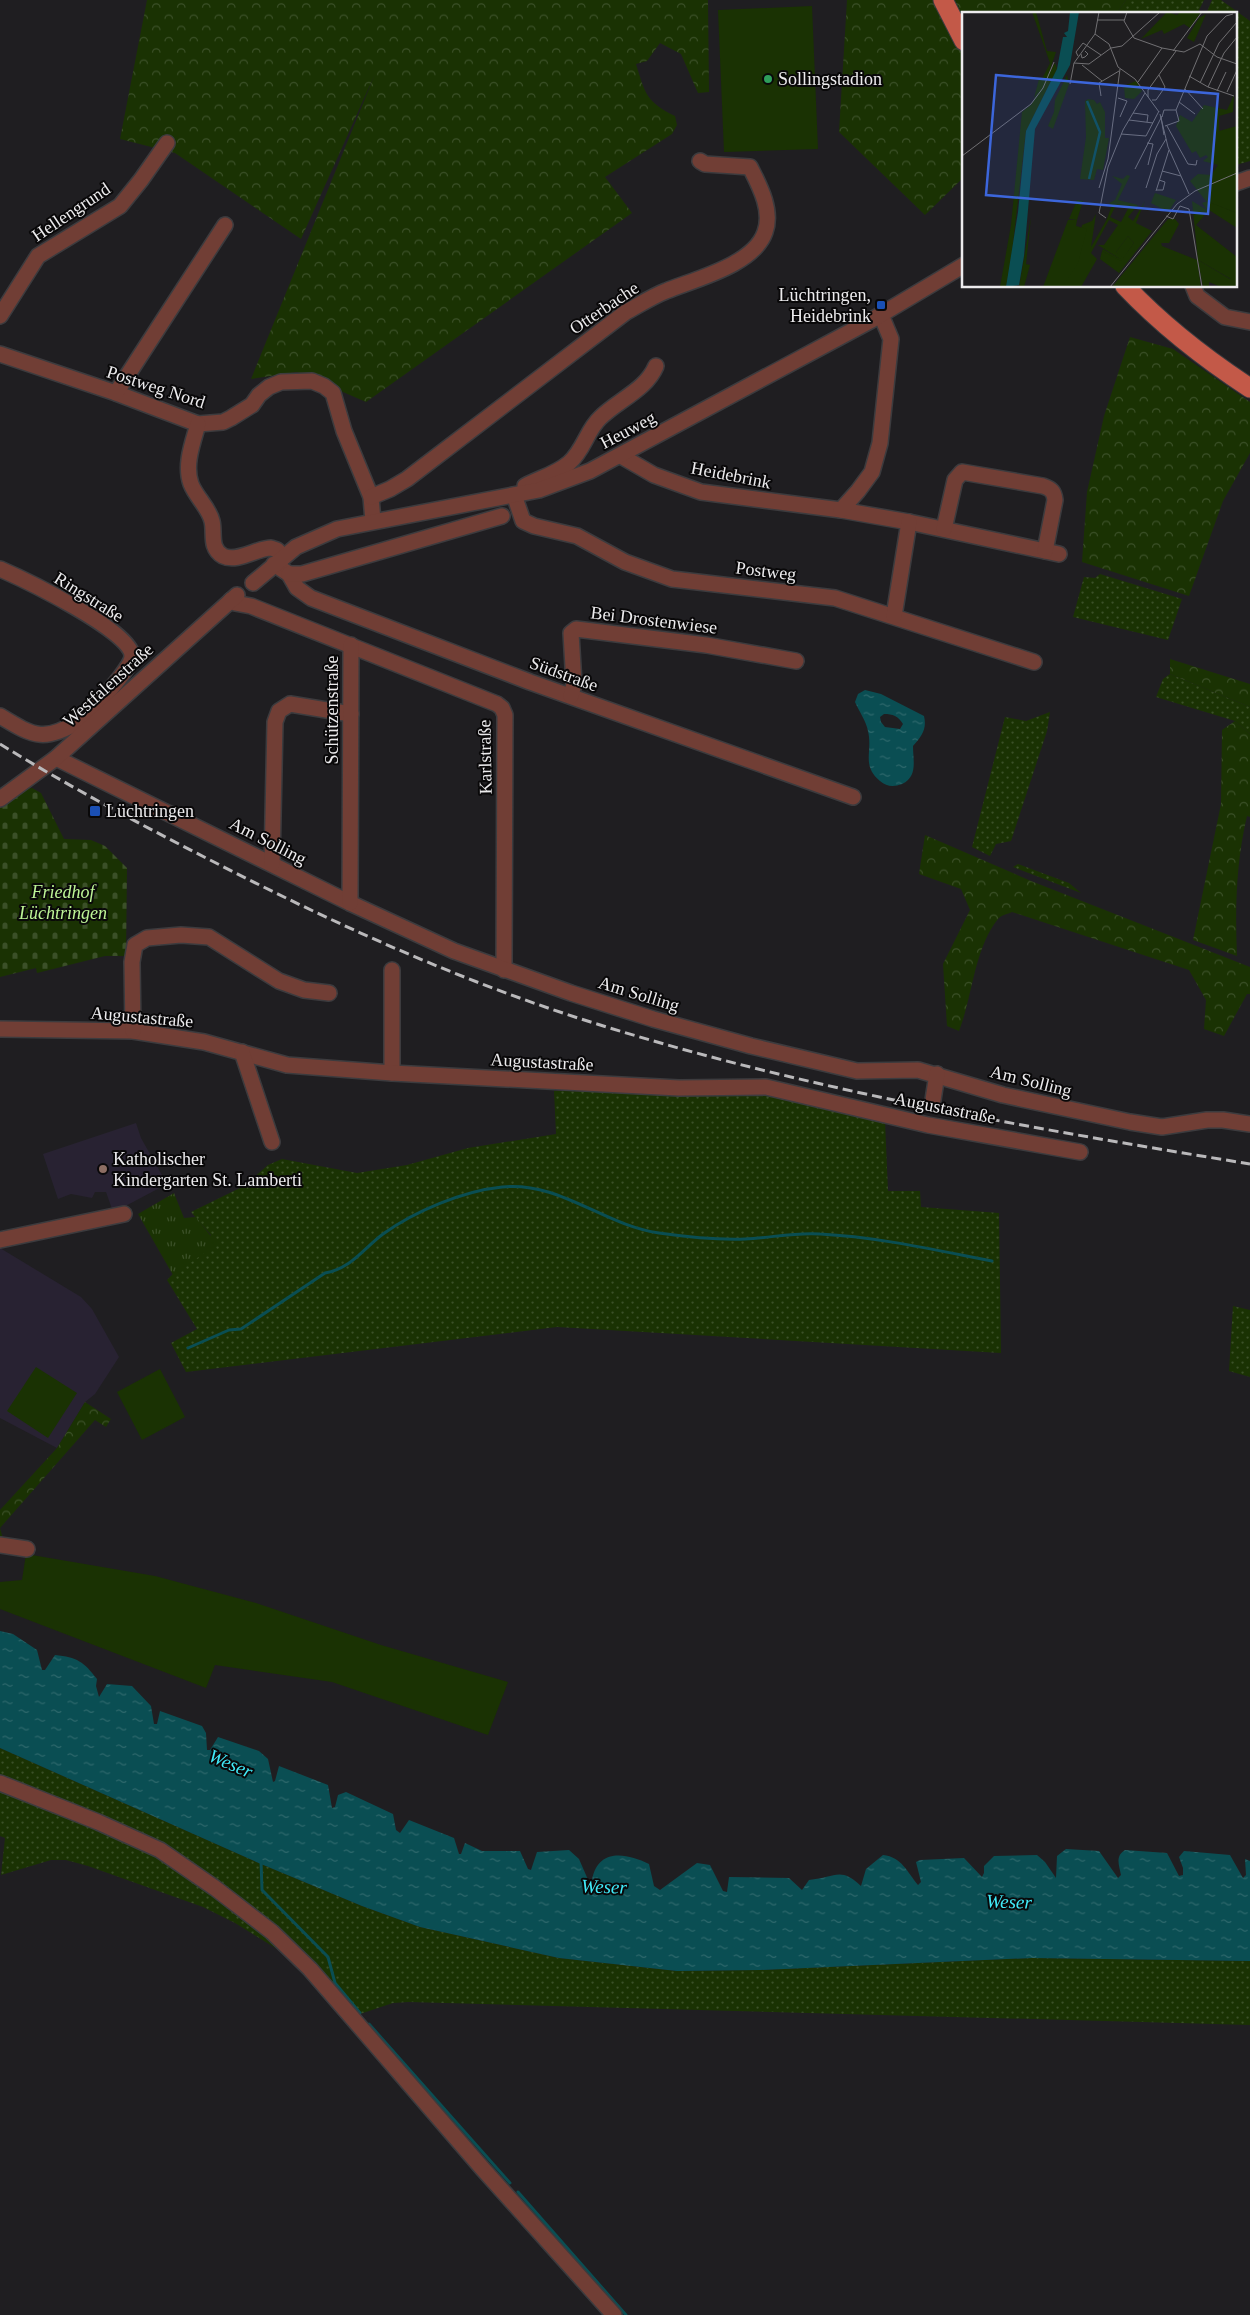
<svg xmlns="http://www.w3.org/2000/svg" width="1250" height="2315" font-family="Georgia,serif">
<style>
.education{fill:#282232}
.grass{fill:url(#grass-dots)}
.forest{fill:url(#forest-crowns)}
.cemetery{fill:url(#cemetery-stones)}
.park{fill:url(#park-tufts)}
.garden{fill:#1a3203}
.water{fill:url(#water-ripples);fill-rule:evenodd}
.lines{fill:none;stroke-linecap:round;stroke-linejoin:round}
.stream{stroke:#0a4e53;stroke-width:3}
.minor-tunnel{stroke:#3e3d40;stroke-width:15;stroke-dasharray:15 8;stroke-linecap:butt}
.minor-casing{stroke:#3c3b3e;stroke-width:18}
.major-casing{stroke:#3c3b3e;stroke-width:21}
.minor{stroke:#713e35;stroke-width:15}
.major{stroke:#c35948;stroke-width:19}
.rail{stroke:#bab9bb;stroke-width:3;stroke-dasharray:10 5;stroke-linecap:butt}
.leisure-dot{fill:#2e9e5b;stroke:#090809;stroke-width:2}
.transit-dot{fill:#1a4fb4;stroke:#090809;stroke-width:2}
.education-dot{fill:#8d6e63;stroke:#090809;stroke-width:2}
.labels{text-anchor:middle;stroke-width:4;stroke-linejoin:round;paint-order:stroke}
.poi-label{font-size:18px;fill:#ecebed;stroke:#090809;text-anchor:start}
.street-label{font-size:18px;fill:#ecebed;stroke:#090809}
.park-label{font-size:18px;font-style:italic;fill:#bdf496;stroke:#090809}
.water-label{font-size:19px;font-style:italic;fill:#40eaf8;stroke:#090809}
.inset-river{fill:none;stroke:#0a4e53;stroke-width:2.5}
.inset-road{fill:none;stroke:#717073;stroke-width:1}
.view{fill:#3c66db;fill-opacity:0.15;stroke:#3c66db;stroke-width:2.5}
.inset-edge{fill:none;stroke:#ecebed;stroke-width:2.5}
</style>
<defs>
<pattern id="grass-dots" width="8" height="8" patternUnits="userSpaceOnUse" patternTransform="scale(1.25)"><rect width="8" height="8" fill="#1a3203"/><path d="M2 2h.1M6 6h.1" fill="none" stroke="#3b5028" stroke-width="1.8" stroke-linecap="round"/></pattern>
<pattern id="forest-crowns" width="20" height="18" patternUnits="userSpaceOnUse" patternTransform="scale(1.25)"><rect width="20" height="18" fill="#1a3203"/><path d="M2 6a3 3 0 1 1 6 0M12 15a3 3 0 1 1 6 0" fill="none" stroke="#3b5028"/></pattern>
<pattern id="cemetery-stones" width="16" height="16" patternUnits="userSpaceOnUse" patternTransform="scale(1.25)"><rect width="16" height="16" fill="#1a3203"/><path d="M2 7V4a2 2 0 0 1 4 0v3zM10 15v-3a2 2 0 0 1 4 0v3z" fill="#3b5028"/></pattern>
<pattern id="park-tufts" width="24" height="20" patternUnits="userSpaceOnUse" patternTransform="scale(1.25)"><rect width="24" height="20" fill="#1a3203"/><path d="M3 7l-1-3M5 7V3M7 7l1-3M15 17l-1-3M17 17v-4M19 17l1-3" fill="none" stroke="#3b5028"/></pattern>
<pattern id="water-ripples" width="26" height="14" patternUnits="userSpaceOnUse" patternTransform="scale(1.25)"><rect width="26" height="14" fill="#0a4e53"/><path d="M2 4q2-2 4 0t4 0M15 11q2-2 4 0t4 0" fill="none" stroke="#2e686c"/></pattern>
</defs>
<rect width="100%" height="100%" fill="#1f1e21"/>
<g class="education">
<polygon points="136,1123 141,1138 167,1184 118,1210 112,1209 106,1192 95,1192 92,1198 71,1194 58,1199 43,1154"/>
<polygon points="0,1248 81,1297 92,1309 119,1357 95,1394 85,1402 57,1448 0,1418"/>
</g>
<g class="grass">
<polygon points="1126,0 1204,0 1197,14 1119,14 1119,10"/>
<polygon points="1212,0 1221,0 1250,21 1250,161 1236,165 1236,14 1206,14"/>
<polygon points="1100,574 1182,599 1168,640 1073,617 1084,577 1095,578"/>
<polygon points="1170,674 1250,707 1250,734 1235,721 1156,697 1163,679"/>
<polygon points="1050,712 1047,731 1011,841 996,844 990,856 972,847 1005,717 1026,721"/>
<polygon points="1018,864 1069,883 1081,893 1013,867"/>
<polygon points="554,1091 767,1093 885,1121 888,1191 920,1191 921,1207 999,1213 1001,1353 557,1327 186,1372 171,1343 197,1329 167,1280 211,1235 191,1212 244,1186 268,1165 282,1159 357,1173 407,1165 468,1148 556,1134"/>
<polygon points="1233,1306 1250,1310 1250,1377 1229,1371"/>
<polygon points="0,1748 261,1864 362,1906 420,1927 559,1958 677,1971 760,1970 1032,1958 1250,1961 1250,2025 409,2002 393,2003 357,2015 220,1884 0,1778"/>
<polygon points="0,1787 158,1855 257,1923 293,1959 235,1923 203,1907 88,1866 66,1860 51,1860 1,1875 5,1838 0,1836"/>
</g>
<g class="forest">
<path d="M 147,0 L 708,0 L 709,92 L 698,93 L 681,54 L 660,43 L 647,61 L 636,64 C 645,93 646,102 675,116 L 677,125 L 672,134 L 605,177 L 632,213 L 366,402 L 297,372 L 251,379 L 375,74 L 301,239 L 175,153 L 120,139 Z"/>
<polygon points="847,0 1126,0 1119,10 1119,14 964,14 964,177 925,215 839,132"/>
<polygon points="1130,337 1173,349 1250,402 1250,453 1223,501 1189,596 1082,562 1087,492 1104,416"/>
<polygon points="1170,659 1250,684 1250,707 1170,674"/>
<path d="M 1235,721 L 1250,734 L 1250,817 L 1247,816 C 1236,863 1235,909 1237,956 L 1193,940 L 1221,804 L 1222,730 Z"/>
<path d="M 925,835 L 1031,881 L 1250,967 L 1250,994 L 1247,994 L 1224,1036 L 1204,1029 L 1206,1000 L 1189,970 L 1012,912 C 1008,914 1001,915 998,919 C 974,949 973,995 959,1031 L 947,1026 L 943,964 L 970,910 L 961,889 L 919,874 Z"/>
<polygon points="85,1402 111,1419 106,1427 95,1420 0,1528 3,1539 0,1538 0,1510 57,1448"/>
</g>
<polygon class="cemetery" points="32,788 41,793 64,839 91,840 105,846 127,868 126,956 105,956 37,973 36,968 0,977 0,807 20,790"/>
<polygon class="park" points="174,1193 184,1218 196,1217 217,1244 173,1275 138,1214"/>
<g class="garden">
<polygon points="812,6 818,149 724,152 718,10"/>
<polygon points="36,1367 77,1393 48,1438 7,1411"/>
<polygon points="160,1369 185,1417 142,1440 117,1392"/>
<polygon points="26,1554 155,1576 256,1603 381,1645 508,1682 488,1735 332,1682 215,1665 206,1688 0,1609 0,1582 22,1580"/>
</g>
<g class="water">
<path d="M 865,690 L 881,694 L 924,716 C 927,729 922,736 913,746 C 913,761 918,776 902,784 C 894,787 887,787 880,781 C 861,765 873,752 868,731 C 866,721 859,711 855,702 L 858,694 ZM 884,714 C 893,714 898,716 903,724 L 900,729 L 885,727 L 881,722 L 880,717 Z"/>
<path d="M 0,1631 L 13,1634 L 37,1650 L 42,1670 L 45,1670 L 55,1655 C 77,1657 84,1662 97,1679 L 96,1686 L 99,1697 L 107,1684 L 132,1686 L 151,1706 L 154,1724 L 157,1724 L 160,1711 L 202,1726 L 206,1733 L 207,1750 L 210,1750 L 218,1737 L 259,1751 L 268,1759 L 273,1782 L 275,1781 L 279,1766 L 328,1785 L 332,1808 L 335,1807 L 338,1795 L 346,1792 L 393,1814 L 396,1830 L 400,1833 L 409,1820 L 454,1838 L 459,1854 L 461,1854 L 465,1843 L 482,1851 L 520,1851 L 528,1869 L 531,1870 L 537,1852 L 569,1850 L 579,1859 L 589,1882 L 592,1880 C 598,1848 626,1853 649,1864 L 654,1886 L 660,1890 L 697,1863 L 710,1865 L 723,1891 L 727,1892 L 729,1877 L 789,1878 L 802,1890 L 809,1880 C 835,1878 840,1866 861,1886 L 866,1869 L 883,1855 C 902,1857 907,1872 918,1885 L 921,1882 L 916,1862 L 920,1860 L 964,1858 L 982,1877 L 984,1873 L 984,1866 L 994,1856 L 1037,1855 L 1045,1862 L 1056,1878 L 1057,1856 L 1066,1849 L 1099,1851 L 1118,1878 L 1121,1875 C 1119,1865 1115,1856 1125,1850 L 1167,1853 L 1179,1876 L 1183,1875 L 1183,1868 L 1179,1857 L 1184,1851 L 1230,1855 L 1243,1878 L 1246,1875 L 1245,1859 L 1250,1861 L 1250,1961 L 1032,1958 L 760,1970 L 677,1971 L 559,1958 L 420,1927 L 362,1906 L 261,1864 L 0,1748 Z"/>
</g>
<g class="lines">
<g class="stream">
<path d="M 188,1348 L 229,1330 L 241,1329 L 325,1273 C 351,1269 364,1248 383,1234 C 415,1211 463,1191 502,1187 C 560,1181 603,1225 659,1233 C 687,1237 717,1240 745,1239 C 770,1238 795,1232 820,1234 C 878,1237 935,1250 992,1261"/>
<polyline points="261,1861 262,1890 328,1957 335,1983 360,2013"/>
<polyline points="369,2024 510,2183"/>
<polyline points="518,2192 626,2315"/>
</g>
<polyline class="minor-tunnel" points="931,1112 933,1100"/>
<defs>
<g id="minor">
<polyline points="1236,183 1250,178"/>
<polyline points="1193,286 1197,296 1225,317 1250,322"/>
<polyline points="0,316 38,256 120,206 141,180 167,143"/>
<polyline points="0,354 116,393 198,424 223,422 231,418 252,405 259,395 269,387 281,382 312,381 324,386 333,393 344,431 371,497 373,521"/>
<polyline points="116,393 225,225"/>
<path d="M 198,424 C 193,442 184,465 191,484 C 196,497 209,508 212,521 C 215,533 209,548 223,556 C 237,563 257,548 271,548 L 277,550 L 284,557"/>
<polyline points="621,456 654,475 701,492 841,510 909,522 1059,554"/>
<path d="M 525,488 L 525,486 C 540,478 556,474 569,463 C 584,450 587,430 600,418 C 618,400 646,390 656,366"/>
<polyline points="514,495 523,521 534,526 577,536 625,562 672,579 835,598 1034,662"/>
<path d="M 371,497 L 390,489 L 407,479 L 626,312 C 639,305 653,296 666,291 C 695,279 754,265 765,232 C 773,210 759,185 750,167 L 705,164 L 700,161"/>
<polyline points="841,510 858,491 872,472 880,443 891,339 881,315"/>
<path d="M 944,529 L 955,480 L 962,472 L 1043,486 C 1052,489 1054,492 1055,500 L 1045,551"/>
<polyline points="274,564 289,574 297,588 311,598 530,682 853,797"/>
<path d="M 0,569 C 23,579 132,631 132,656 C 132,668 93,709 83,719"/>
<polyline points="289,574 302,574 502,516"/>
<polyline points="253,583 296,547 337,529 539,490 590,471 870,321 964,265"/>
<polyline points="231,600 235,603 251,606 497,704 502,708 505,715 504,970"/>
<polyline points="894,616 909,522"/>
<polyline points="571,696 574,684 571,633 576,629 706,645 796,661"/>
<path d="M 0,716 C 36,738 44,742 83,719 L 91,725"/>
<polyline points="56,758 350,903 454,951 571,993 653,1019 751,1046 857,1071 918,1070 1003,1095 1130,1122 1162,1127 1207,1120 1223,1120 1250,1124"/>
<polyline points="0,799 56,758 237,595"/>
<polyline points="272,864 275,722 279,711 290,704 351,714"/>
<polyline points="350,903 351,645"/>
<polyline points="392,970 392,1073"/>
<polyline points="0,1029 133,1031 204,1042 287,1065 392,1073 679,1088 766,1087 928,1125 1080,1152"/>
<polyline points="133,1031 132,962 135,945 147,938 181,935 209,937 279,981 304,990 329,993"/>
<polyline points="242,1052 272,1142"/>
<polyline points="933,1100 937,1074"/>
<polyline points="0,1240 124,1214"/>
<polyline points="0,1545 27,1549"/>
<polyline points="0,1783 98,1822 160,1850 215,1888 272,1932 310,1969 482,2168 614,2315"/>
</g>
<g id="major">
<polyline points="943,0 964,41"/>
<path d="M 1125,286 C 1163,326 1204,358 1250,388"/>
</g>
</defs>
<use href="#minor" class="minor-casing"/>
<use href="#major" class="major-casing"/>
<use href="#minor" class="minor"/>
<use href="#major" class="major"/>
<path class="rail" d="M 0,744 C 70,787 143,826 216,863 C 339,926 465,983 597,1024 C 811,1091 1030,1128 1250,1164"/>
</g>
<circle class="leisure-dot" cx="768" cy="79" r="5"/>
<g class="transit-dot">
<rect x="876" y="300" width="10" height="10" rx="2.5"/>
<rect x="89" y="805" width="12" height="12" rx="2.5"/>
</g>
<circle class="education-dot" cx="103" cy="1169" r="5"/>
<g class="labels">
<g class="poi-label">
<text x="778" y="85">Sollingstadion</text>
<text x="871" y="301" text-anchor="end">Lüchtringen,<tspan x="871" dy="21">Heidebrink</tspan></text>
<text x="106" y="817">Lüchtringen</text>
<text x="113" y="1165">Katholischer<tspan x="113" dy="21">Kindergarten St. Lamberti</tspan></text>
</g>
<g class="street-label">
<text transform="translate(71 212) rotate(-34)" y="6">Hellengrund</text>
<text transform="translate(604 308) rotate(-34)" y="6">Otterbache</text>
<text transform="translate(156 387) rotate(18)" y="6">Postweg Nord</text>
<text transform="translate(628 430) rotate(-28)" y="6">Heuweg</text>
<text transform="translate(731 475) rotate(11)" y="6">Heidebrink</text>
<text transform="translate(766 571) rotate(7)" y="6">Postweg</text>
<text transform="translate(89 597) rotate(32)" y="6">Ringstraße</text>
<text transform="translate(654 620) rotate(7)" y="6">Bei Drostenwiese</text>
<text transform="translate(564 674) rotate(20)" y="6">Südstraße</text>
<text transform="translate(108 685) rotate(-42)" y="6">Westfalenstraße</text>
<text transform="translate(332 710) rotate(-90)" y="6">Schützenstraße</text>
<text transform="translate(485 757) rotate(-91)" y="6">Karlstraße</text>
<text transform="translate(268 841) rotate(27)" y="6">Am Solling</text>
<text transform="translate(639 994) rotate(17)" y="6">Am Solling</text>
<text transform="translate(142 1017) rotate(5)" y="6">Augustastraße</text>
<text transform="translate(542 1062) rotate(3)" y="6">Augustastraße</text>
<text transform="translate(1031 1081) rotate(14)" y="6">Am Solling</text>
<text transform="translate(945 1108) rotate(11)" y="6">Augustastraße</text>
</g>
<g class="park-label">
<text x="63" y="898">Friedhof<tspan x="63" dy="21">Lüchtringen</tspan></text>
</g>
<g class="water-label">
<text transform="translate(231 1763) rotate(23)" y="7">Weser</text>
<text transform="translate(604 1886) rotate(2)" y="7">Weser</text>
<text transform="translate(1009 1901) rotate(2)" y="7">Weser</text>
</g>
</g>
<g transform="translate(962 12)">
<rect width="275" height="275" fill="#1f1e21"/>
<path d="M 70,0 L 74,0 L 85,39 L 94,40 L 84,69 L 72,86 L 77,67 L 80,67 L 88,51 ZM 205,0 L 215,3 L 218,0 L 239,0 L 228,16 L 222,12 L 202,22 L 200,18 L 179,27 ZM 244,2 L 232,30 L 225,26 L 237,6 ZM 93,51 L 95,57 L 64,119 L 50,240 L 44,275 L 38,275 L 49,213 L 60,100 L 69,93 ZM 126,87 L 132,88 L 135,92 L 138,90 L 143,100 L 143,126 L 147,126 L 141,158 L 135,157 L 132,168 L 118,167 L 124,125 L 123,89 ZM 115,188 L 121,189 L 115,208 L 107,207 ZM 230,189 L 245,198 L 240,191 L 246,189 L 275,201 L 275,216 L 247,198 L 234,213 L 275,245 L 275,259 L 269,267 L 236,248 ZM 69,205 L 64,252 L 68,253 L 62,275 L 57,275 ZM 166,224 L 172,231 L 159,250 L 140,239 L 141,237 L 158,247 L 154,240 Z" fill="#1a3203"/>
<path d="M 272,83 L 271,100 L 257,104 L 257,119 L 275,114 L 275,201 L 244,189 L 228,169 L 236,162 L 249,163 L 256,153 L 241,149 L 246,145 L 244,143 L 238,146 L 234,139 L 230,141 L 214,114 L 218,103 L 230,110 L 242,93 L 265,98 ZM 165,163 L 168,164 L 156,188 L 176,193 L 166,205 L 171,209 L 183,189 L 174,211 L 190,219 L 157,261 L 138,247 L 140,239 L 159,249 L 172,231 L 166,224 L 154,240 L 160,244 L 158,247 L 136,233 L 142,233 L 156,213 L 147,208 L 129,241 L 135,247 L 119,275 L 94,275 L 116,234 L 120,213 L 130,209 L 134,202 L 129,235 L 145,207 L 150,193 L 147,191 L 153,188 L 160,172 L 150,164 L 161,167 ZM 154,193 L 167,195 L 159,210 L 148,205 ZM 193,181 L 214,188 L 206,200 L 189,191 ZM 206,207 L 213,207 L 217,212 L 207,231 L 199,231 L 200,234 L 235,248 L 239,275 L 150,275 ZM 236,248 L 268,267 L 275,259 L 275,275 L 259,275 L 247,270 L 247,275 L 241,275 Z" fill="#1a3203" fill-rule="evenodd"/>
<path d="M 174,69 L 180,79 L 172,87 L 163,86 L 162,74 Z" fill="#1a3203"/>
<path d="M 106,208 L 115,208 L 114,214 L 125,217 L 116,251 L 100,275 L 81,275 Z" fill="#1a3203"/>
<path d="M 105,63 L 107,72 L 91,117 L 86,114 L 92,100 L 93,88 Z" fill="#1a3203"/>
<path d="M 108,0 L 117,0 L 108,53 L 73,117 L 62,244 L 57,273 L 44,275 L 56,200 L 64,119 L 95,57 L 101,25 L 105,25 L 102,21 L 106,19 Z" fill="#0a4e53"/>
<path class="inset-river" d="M 125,89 L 138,120 L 127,167"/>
<path class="inset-road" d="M 165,0 L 162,9 L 172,26M 135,8 L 162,8M 133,22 L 147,32 L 156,55 L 173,67 L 197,100M 172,26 L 200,36 L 222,40 L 238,32 L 255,45 L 275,52M 211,39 L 240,0M 119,42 L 120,46 L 123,45 L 126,42 L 123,39M 116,44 L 114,40 L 121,31 L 139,43M 112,51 L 127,52 L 149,36 L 160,34 L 198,0M 120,53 L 140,69M 227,64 L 246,75 L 272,84M 176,70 L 200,36M 238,71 L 257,31 L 275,10M 108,72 L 112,51 L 133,22 L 137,0M 246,75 L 262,41 L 275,25M 223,77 L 241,97M 255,79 L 264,60M 265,80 L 275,58M 139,84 L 137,71 L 157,59M 186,85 L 186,78 L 214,39M 156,86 L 165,89 L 158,105M 190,88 L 194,88 L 203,75 L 197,63M 217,90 L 233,102M 171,101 L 186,103 L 185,110M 198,102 L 206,135 L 227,182M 199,105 L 202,123M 200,105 L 202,98 L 214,98M 167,108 L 191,111M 203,114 L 217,109 L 214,98 L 245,24 L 264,4 L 271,2M 205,114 L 226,152 L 234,153 L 235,148M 159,122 L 184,124 L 197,99M 185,131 L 191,132 L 186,153M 0,144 L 69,92 L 81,76 L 92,50M 173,157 L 200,104M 200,159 L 219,164M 137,176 L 146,147 L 158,57M 184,176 L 195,142 L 204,127M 195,178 L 201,178 L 203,170 L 197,168M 194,179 L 207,138M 204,204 L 211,207 L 218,194 L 227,197 L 240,275M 144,206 L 137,201 L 146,155 L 161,118 L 183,81M 148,275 L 215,192 L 233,179 L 275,161"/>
<path class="view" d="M 34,63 L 256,82 L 246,202 L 24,183 Z"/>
<rect width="275" height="275" class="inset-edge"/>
</g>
</svg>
